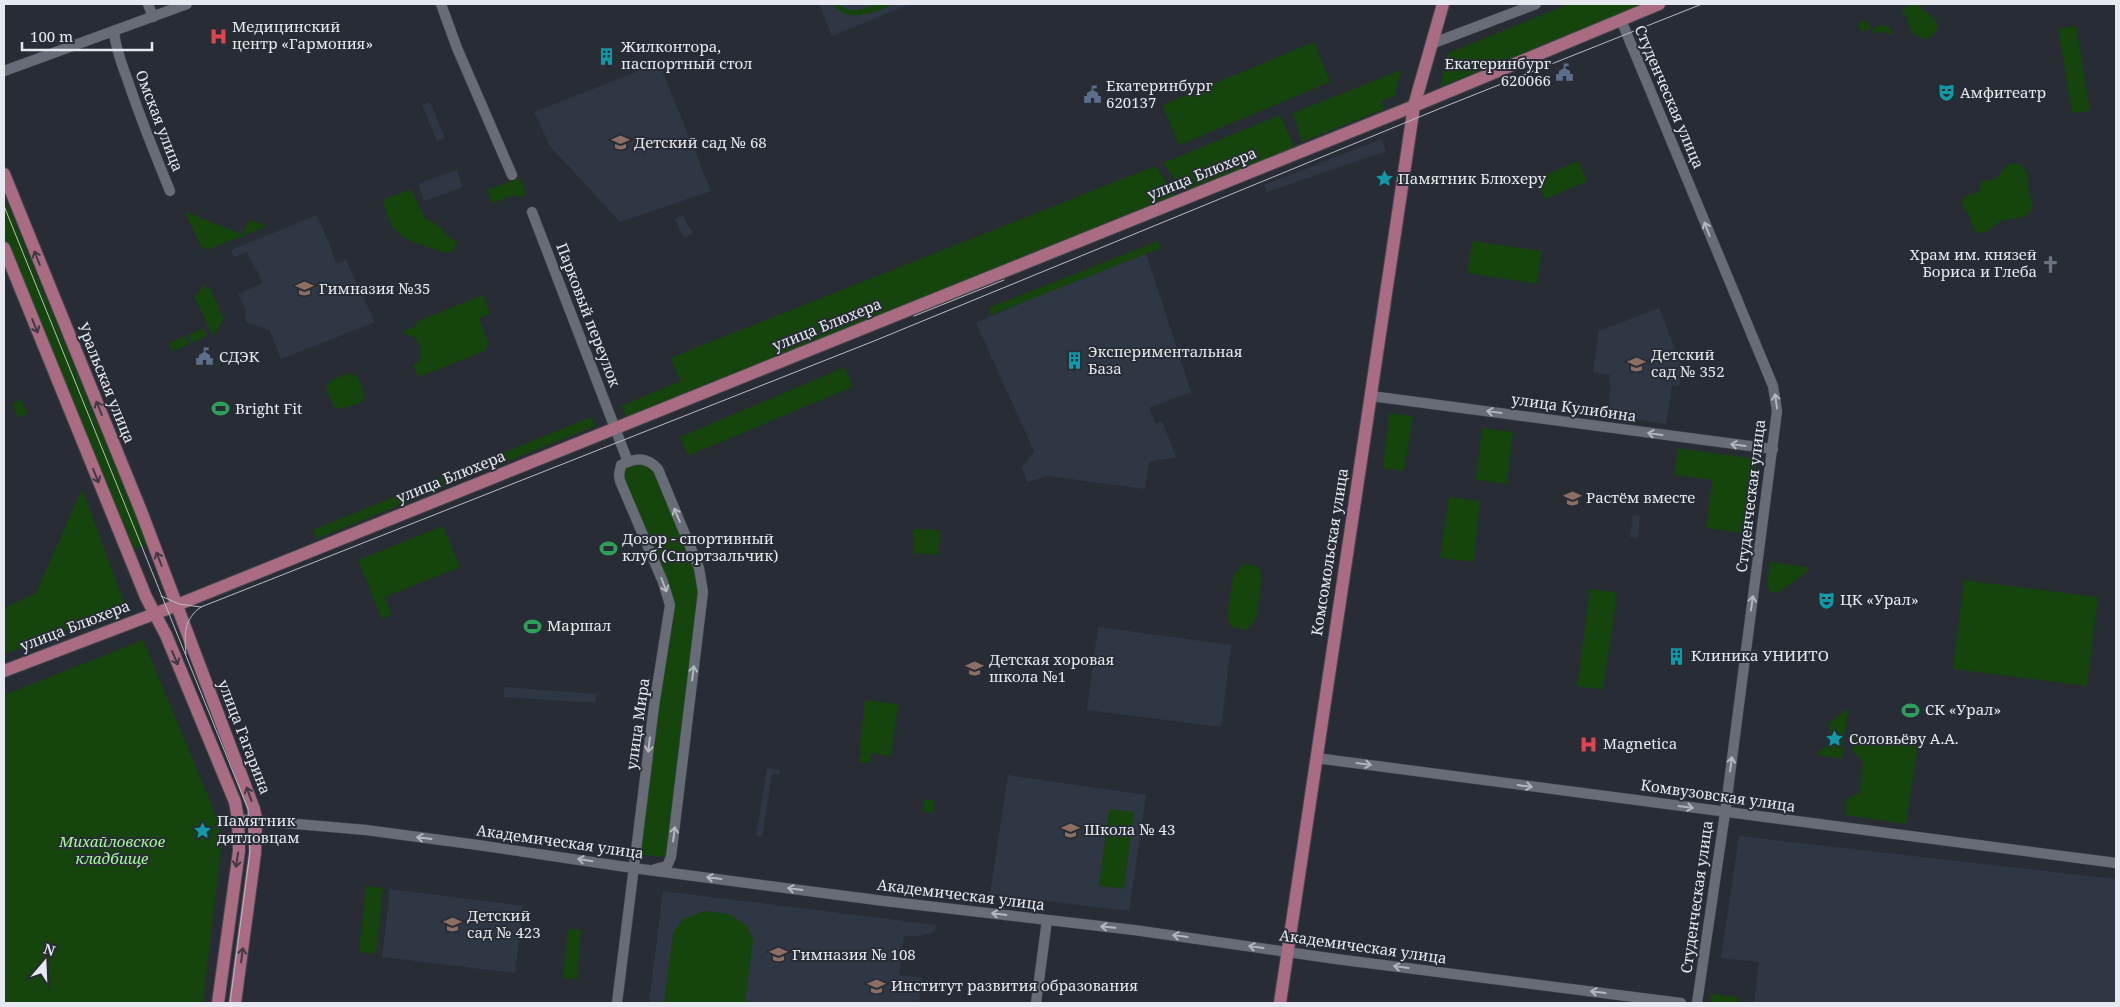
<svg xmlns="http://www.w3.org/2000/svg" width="2120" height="1007" font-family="'Noto Serif',serif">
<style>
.built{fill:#303744}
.green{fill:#15440d}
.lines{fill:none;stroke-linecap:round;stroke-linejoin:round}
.minor-casing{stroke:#44484f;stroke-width:11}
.major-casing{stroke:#44484f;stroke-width:14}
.minor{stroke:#676c76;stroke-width:10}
.major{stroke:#a96c83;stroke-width:12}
.tram{stroke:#babdc4;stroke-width:1}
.oneway{stroke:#b3b7bf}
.oneway2{stroke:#423945}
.labels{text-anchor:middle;stroke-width:4;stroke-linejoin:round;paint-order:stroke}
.poi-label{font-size:15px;fill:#e6e9ef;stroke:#282c35;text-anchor:start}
.street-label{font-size:15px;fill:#e6e9ef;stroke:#282c35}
.park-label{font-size:15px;font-style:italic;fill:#a5fa98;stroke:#282c35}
</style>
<rect width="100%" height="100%" fill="#282c35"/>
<g class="built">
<polygon points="819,4 910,4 832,36"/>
<polygon points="659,63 711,191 620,222 550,146 534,112"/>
<polygon points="430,102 445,138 437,141 422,105"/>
<polygon points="1381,139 1386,151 1267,192 1264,185"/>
<polygon points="456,170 463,187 424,201 418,184"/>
<polygon points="317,215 337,264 346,260 375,322 281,359 270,331 247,322 245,318 246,310 238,294 263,283 247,252 234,257 231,250"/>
<polygon points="683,216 693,233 684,238 675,219"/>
<polygon points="1144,248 1191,392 1149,408 1156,424 1162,421 1176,457 1149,462 1145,489 1048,476 1027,482 1022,467 1034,451 976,323"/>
<polygon points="1659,308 1682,367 1679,386 1672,385 1666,424 1607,415 1611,387 1609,384 1610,375 1593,372 1599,331"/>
<polygon points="1633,515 1640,516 1638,538 1630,537"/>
<polygon points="1098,627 1231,645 1221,727 1087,710"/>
<polygon points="504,687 596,694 595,703 504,697"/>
<polygon points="767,768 780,770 779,775 772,774 762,837 756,836"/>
<polygon points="1008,775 1146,795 1129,911 990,894"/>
<polygon points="1739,836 2116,879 2116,1003 1754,1003 1759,962 1721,958"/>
<polygon points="390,889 523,906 515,973 382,957"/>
<polygon points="663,891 936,925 935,932 919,936 904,936 899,975 922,978 919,1003 649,1003"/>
</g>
<g class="green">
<path d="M 833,4 L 839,4 C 852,17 867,5 882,4 C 886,3 890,4 894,4 C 876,12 847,25 833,4 Z"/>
<polygon points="1569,4 1645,4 1440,87 1448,53"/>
<path d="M 1907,4 L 1919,4 C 1924,14 1936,15 1938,28 L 1932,37 L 1923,39 L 1912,33 L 1906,16 L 1902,12 L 1903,8 L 1907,7 Z"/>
<polygon points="1863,20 1871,27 1870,30 1863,31 1859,29 1858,24"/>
<polygon points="1883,25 1890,28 1893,35 1883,32 1871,33 1875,27"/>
<polygon points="2076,26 2090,111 2072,113 2058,29"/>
<polygon points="1314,42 1330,82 1179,145 1162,105"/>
<polygon points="1401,70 1395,96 1382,101 1384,109 1302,142 1293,113"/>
<polygon points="1280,115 1297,153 1188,197 1163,163"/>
<polygon points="1578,161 1587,181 1545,199 1536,179"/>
<path d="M 2014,163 C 2025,165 2028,173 2028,183 C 2027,193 2036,203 2030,212 C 2024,220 2010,218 2001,221 C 1995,224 1986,235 1978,233 C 1972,230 1973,225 1971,220 C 1968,212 1961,210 1962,200 L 1966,196 L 1978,192 L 1982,181 L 1996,179 L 2007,165 Z"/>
<polygon points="1155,166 1179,200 628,423 621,406 681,381 670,358"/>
<polygon points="520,178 526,195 521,197 513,195 492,203 487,190"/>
<path d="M 411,189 L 425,218 L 442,228 L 446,235 L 459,243 L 456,244 L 453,251 L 447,253 C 434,249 406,242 397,232 C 389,224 386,210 382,200 Z"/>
<polygon points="4,196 147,544 133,549 4,235"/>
<polygon points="186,212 241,234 243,233 249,220 267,226 207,250 201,246 185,213"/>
<polygon points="1158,241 1161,248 991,315 988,308"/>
<polygon points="1472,241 1542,251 1537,284 1467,273"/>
<polygon points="204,283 206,289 210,288 224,320 213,336 194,296 198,294"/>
<polygon points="483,295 490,314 479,318 489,344 485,351 418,377 413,366 420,360 421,347 415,338 405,334 404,331 414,327 418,321"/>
<polygon points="203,328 207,336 191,343 188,335"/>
<polygon points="185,336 189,344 173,351 169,343"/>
<polygon points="845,367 852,387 688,456 680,437"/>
<polygon points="349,373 358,377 364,394 362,402 341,409 334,407 326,389 331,380"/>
<polygon points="21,399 27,414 18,418 12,404"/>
<polygon points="1389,413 1413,416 1404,471 1383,468"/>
<polygon points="591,417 595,426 316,539 313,530"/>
<polygon points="1482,428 1513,432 1507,484 1476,480"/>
<polygon points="1678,448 1757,459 1747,534 1706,528 1712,480 1674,475"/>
<polygon points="652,463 702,578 672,854 663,857 635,854 670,605 620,481 621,465"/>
<polygon points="82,489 124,602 120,609 5,654 4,608 36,593"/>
<polygon points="1449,497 1480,501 1474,562 1440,558"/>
<polygon points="443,526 460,567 385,597 392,615 382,619 358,560"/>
<polygon points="914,529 940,530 938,555 913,553"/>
<polygon points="1770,562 1808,567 1808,571 1781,591 1777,593 1771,592 1767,586"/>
<polygon points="1243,564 1258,566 1262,578 1256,619 1247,630 1231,627 1227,615 1233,576"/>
<polygon points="1964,580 2098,597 2087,686 1953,669"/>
<polygon points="1590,589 1615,592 1616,602 1603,690 1577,686"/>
<polygon points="143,640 218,820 221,849 203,1003 4,1003 4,695"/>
<polygon points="865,700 898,704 891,756 859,752"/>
<polygon points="1848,708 1842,759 1816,755 1833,739 1828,724"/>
<polygon points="1855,735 1918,745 1906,824 1845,815 1846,800 1860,792 1863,761 1852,750"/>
<polygon points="860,753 871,754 870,763 859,762"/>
<polygon points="924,799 935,801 933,813 922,811"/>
<polygon points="1109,809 1134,812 1124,889 1099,886"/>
<polygon points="366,886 383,888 376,954 359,952"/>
<polygon points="704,911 729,914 747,926 753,940 745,1003 664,1003 673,933 683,919"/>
<polygon points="568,929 581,930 577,979 563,978"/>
<polygon points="1711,994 1738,997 1737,1003 1710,1003"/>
</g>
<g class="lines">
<defs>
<g id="minor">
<polyline points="148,4 153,17"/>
<polyline points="441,4 457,48 512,175"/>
<polyline points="1621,20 1773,386 1777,411 1725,813 1697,1003"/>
<path d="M 114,32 C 116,52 124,69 130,87 C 142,122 156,157 170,191"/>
<polyline points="1431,44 1536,4"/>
<polyline points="4,71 187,4"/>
<polyline points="532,212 628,462"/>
<polyline points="1371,396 1773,449"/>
<polyline points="1316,758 2116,863"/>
<polyline points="238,819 366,830 478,845 633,868 884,901 1134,930 1336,959 1681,1003"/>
<path d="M 617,1003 L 654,706 L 670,605 L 663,582 L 620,481 L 619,475 L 621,465 C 636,457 647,457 658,469 L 699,568 L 703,592 L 671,857 L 667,866 L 655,869"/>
<polyline points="1036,1003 1047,920"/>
</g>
<g id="major">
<polyline points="4,174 141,511 254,809 256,819 255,853 235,1003"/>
<polyline points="4,248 146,597 166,635 235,802 238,819 239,851 218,1003"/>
<polyline points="4,671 167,609 616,428 1414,106 1659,4"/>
<polyline points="1280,1003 1414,106 1443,4"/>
</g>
</defs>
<use href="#minor" class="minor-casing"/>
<use href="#major" class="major-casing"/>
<use href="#minor" class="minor"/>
<use href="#major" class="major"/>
<g class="tram">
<polyline points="4,206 248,809 250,852 230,1003"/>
<polyline points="914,316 1004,280"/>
<polyline points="161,596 179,604 201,607"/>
<path d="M 186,654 C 184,634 184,619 201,607 L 874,341 L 1441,108 L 1702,4"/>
</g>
</g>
<defs><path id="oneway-shaft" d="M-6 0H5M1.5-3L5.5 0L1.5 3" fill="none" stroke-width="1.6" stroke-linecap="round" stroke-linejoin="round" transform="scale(1.25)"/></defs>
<g class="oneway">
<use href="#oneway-shaft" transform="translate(1707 229) rotate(-111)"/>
<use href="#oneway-shaft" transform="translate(1776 401) rotate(-98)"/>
<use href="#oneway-shaft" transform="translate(1494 412) rotate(-172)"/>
<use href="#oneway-shaft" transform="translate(1655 434) rotate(-172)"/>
<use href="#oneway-shaft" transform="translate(1738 445) rotate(-172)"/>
<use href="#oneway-shaft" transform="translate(677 515) rotate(-113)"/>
<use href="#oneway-shaft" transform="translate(664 585) rotate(69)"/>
<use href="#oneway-shaft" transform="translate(1752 603) rotate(-82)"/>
<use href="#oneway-shaft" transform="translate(693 673) rotate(-83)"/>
<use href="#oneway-shaft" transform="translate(649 745) rotate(97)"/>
<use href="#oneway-shaft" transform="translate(1364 764) rotate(8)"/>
<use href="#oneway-shaft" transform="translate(1731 764) rotate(-82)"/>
<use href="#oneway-shaft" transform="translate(1525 786) rotate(8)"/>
<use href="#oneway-shaft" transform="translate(1686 807) rotate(8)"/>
<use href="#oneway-shaft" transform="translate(674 834) rotate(-83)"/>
<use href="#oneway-shaft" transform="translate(424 838) rotate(-173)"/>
<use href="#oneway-shaft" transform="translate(585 860) rotate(-171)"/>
<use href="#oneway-shaft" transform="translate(714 878) rotate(-173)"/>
<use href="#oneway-shaft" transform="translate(795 889) rotate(-172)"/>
<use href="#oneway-shaft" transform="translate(999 914) rotate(-173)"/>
<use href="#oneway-shaft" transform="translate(1108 927) rotate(-175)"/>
<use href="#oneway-shaft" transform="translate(1180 936) rotate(-172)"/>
<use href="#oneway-shaft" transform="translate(1256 947) rotate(-172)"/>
<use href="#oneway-shaft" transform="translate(1401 967) rotate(-172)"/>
<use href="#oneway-shaft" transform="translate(1598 992) rotate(-173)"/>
</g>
<g class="oneway2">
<use href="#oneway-shaft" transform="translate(37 258) rotate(-112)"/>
<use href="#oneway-shaft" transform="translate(35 326) rotate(68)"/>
<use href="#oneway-shaft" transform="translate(99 408) rotate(-112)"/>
<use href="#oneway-shaft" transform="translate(96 476) rotate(68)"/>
<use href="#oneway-shaft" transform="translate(159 559) rotate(-111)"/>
<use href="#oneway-shaft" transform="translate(175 658) rotate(67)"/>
<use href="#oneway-shaft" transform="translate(249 794) rotate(-110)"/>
<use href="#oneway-shaft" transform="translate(237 860) rotate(99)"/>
<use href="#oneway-shaft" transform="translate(242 955) rotate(-83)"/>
</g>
<defs>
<symbol id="hospital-bare" viewBox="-9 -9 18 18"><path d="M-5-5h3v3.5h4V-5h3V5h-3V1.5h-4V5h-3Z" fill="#e0444e" stroke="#282c35" stroke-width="2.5" paint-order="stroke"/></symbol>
<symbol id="building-bare" viewBox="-9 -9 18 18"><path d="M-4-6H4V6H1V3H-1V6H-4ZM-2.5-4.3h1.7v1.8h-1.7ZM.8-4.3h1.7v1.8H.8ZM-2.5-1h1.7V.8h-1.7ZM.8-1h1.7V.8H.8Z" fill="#0f9aa8" stroke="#282c35" stroke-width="2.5" paint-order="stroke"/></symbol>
<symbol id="civic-bare" viewBox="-9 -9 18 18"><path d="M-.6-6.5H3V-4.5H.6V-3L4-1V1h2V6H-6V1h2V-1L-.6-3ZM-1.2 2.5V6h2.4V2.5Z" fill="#5c6f8a" stroke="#282c35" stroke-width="2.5" paint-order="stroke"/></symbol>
<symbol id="theatre-bare" viewBox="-9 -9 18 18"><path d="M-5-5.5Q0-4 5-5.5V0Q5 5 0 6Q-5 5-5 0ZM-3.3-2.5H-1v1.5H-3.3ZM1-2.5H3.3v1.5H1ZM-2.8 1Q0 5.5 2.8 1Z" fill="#0f9aa8" stroke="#282c35" stroke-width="2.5" paint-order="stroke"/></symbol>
<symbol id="school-bare" viewBox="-9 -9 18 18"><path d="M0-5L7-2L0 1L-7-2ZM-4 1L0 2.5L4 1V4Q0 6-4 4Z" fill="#8d6e63" stroke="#282c35" stroke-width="2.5" paint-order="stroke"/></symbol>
<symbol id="sight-bare" viewBox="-9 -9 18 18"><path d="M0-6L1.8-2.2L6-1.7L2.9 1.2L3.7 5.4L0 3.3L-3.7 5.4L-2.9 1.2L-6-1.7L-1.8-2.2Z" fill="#0f9aa8" stroke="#282c35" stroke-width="2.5" paint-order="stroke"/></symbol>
<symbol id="church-bare" viewBox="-9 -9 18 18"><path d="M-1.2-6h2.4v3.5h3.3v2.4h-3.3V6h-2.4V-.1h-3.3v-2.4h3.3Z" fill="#6b7280" stroke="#282c35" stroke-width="2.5" paint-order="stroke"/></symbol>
<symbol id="stadium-bare" viewBox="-9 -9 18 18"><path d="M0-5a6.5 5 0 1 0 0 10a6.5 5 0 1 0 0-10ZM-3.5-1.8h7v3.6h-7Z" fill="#2e9e5b" stroke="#282c35" stroke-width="2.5" paint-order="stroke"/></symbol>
</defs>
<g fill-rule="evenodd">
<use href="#hospital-bare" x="206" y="24" width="25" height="25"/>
<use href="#building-bare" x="594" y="44" width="25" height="25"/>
<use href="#civic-bare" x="1552" y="60" width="25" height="25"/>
<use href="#theatre-bare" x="1934" y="80" width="25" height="25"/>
<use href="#civic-bare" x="1080" y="82" width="25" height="25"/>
<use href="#school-bare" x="608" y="130" width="25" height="25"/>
<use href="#sight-bare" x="1372" y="166" width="25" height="25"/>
<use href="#church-bare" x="2038" y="252" width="25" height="25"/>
<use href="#school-bare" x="292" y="276" width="25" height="25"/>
<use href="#civic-bare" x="192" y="344" width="25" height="25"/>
<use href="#building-bare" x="1062" y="348" width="25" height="25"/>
<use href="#school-bare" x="1624" y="352" width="25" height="25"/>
<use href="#stadium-bare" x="208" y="396" width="25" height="25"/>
<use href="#school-bare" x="1560" y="486" width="25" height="25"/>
<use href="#stadium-bare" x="596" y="536" width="25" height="25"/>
<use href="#theatre-bare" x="1814" y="588" width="25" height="25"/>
<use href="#stadium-bare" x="520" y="614" width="25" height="25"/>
<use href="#building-bare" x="1664" y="644" width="25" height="25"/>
<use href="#school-bare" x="962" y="656" width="25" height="25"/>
<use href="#stadium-bare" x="1898" y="698" width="25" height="25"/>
<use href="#sight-bare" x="1822" y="726" width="25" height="25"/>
<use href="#hospital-bare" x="1576" y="732" width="25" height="25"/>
<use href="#sight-bare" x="190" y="818" width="25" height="25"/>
<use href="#school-bare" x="1058" y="818" width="25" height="25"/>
<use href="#school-bare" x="440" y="912" width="25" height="25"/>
<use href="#school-bare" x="766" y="942" width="25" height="25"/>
<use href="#school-bare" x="864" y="974" width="25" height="25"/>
</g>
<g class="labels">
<g class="poi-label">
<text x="232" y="32">Медицинский<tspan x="232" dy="17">центр «Гармония»</tspan></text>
<text x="621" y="52">Жилконтора,<tspan x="621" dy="17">паспортный стол</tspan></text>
<text x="1551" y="69" text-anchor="end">Екатеринбург<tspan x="1551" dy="17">620066</tspan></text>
<text x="1106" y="91">Екатеринбург<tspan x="1106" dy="17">620137</tspan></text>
<text x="1960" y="98">Амфитеатр</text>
<text x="634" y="148">Детский сад № 68</text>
<text x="1398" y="184">Памятник Блюхеру</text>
<text x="2037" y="260" text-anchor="end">Храм им. князей<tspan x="2037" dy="17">Бориса и Глеба</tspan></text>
<text x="319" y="294">Гимназия №35</text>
<text x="1088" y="357">Экспериментальная<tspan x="1088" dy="17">База</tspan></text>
<text x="1651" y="360">Детский<tspan x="1651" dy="17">сад № 352</tspan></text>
<text x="219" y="362">СДЭК</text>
<text x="235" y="414">Bright Fit</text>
<text x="1586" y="503">Растём вместе</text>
<text x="622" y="544">Дозор - спортивный<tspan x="622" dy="17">клуб (Спортзальчик)</tspan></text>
<text x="1840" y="605">ЦК «Урал»</text>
<text x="547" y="631">Маршал</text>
<text x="1691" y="661">Клиника УНИИТО</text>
<text x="989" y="665">Детская хоровая<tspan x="989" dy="17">школа №1</tspan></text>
<text x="1925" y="715">СК «Урал»</text>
<text x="1849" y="744">Соловьёву А.А.</text>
<text x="1603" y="749">Magnetica</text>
<text x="217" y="826">Памятник<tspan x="217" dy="17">дятловцам</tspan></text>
<text x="1084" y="835">Школа № 43</text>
<text x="467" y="921">Детский<tspan x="467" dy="17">сад № 423</tspan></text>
<text x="792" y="960">Гимназия № 108</text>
<text x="891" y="991">Институт развития образования</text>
</g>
<g class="street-label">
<text transform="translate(1669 97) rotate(67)" y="5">Студенческая улица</text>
<text transform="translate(159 121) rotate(69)" y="5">Омская улица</text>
<text transform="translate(1202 174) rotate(-22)" y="5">улица Блюхера</text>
<text transform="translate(588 315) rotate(69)" y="5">Парковый переулок</text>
<text transform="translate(827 325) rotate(-22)" y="5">улица Блюхера</text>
<text transform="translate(106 383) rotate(68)" y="5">Уральская улица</text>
<text transform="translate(1574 408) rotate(8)" y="5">улица Кулибина</text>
<text transform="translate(451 477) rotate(-22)" y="5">улица Блюхера</text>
<text transform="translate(1751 496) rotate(-83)" y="5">Студенческая улица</text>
<text transform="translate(1330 552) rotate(-81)" y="5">Комсомольская улица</text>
<text transform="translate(75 626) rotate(-21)" y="5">улица Блюхера</text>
<text transform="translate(638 724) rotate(-82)" y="5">улица Мира</text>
<text transform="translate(244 737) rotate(69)" y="5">улица Гагарина</text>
<text transform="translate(1718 796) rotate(8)" y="5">Комвузовская улица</text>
<text transform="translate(560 842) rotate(8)" y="5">Академическая улица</text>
<text transform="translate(961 895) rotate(7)" y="5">Академическая улица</text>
<text transform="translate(1697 897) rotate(-82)" y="5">Студенческая улица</text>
<text transform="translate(1363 947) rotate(8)" y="5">Академическая улица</text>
</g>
<g class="park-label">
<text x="112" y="847">Михайловское<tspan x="112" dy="17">кладбище</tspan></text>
</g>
</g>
<rect width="2120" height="1007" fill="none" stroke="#e6e9ef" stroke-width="10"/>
<g transform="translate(45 962) rotate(19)" stroke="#282c35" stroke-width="4" paint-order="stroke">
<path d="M0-4L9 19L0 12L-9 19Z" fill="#e6e9ef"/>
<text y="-8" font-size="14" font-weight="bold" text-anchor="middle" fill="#e6e9ef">N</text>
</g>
<path d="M22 42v8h130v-8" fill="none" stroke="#e6e9ef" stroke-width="2.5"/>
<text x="30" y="42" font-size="15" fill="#e6e9ef" stroke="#282c35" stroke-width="4" paint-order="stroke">100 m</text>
</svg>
